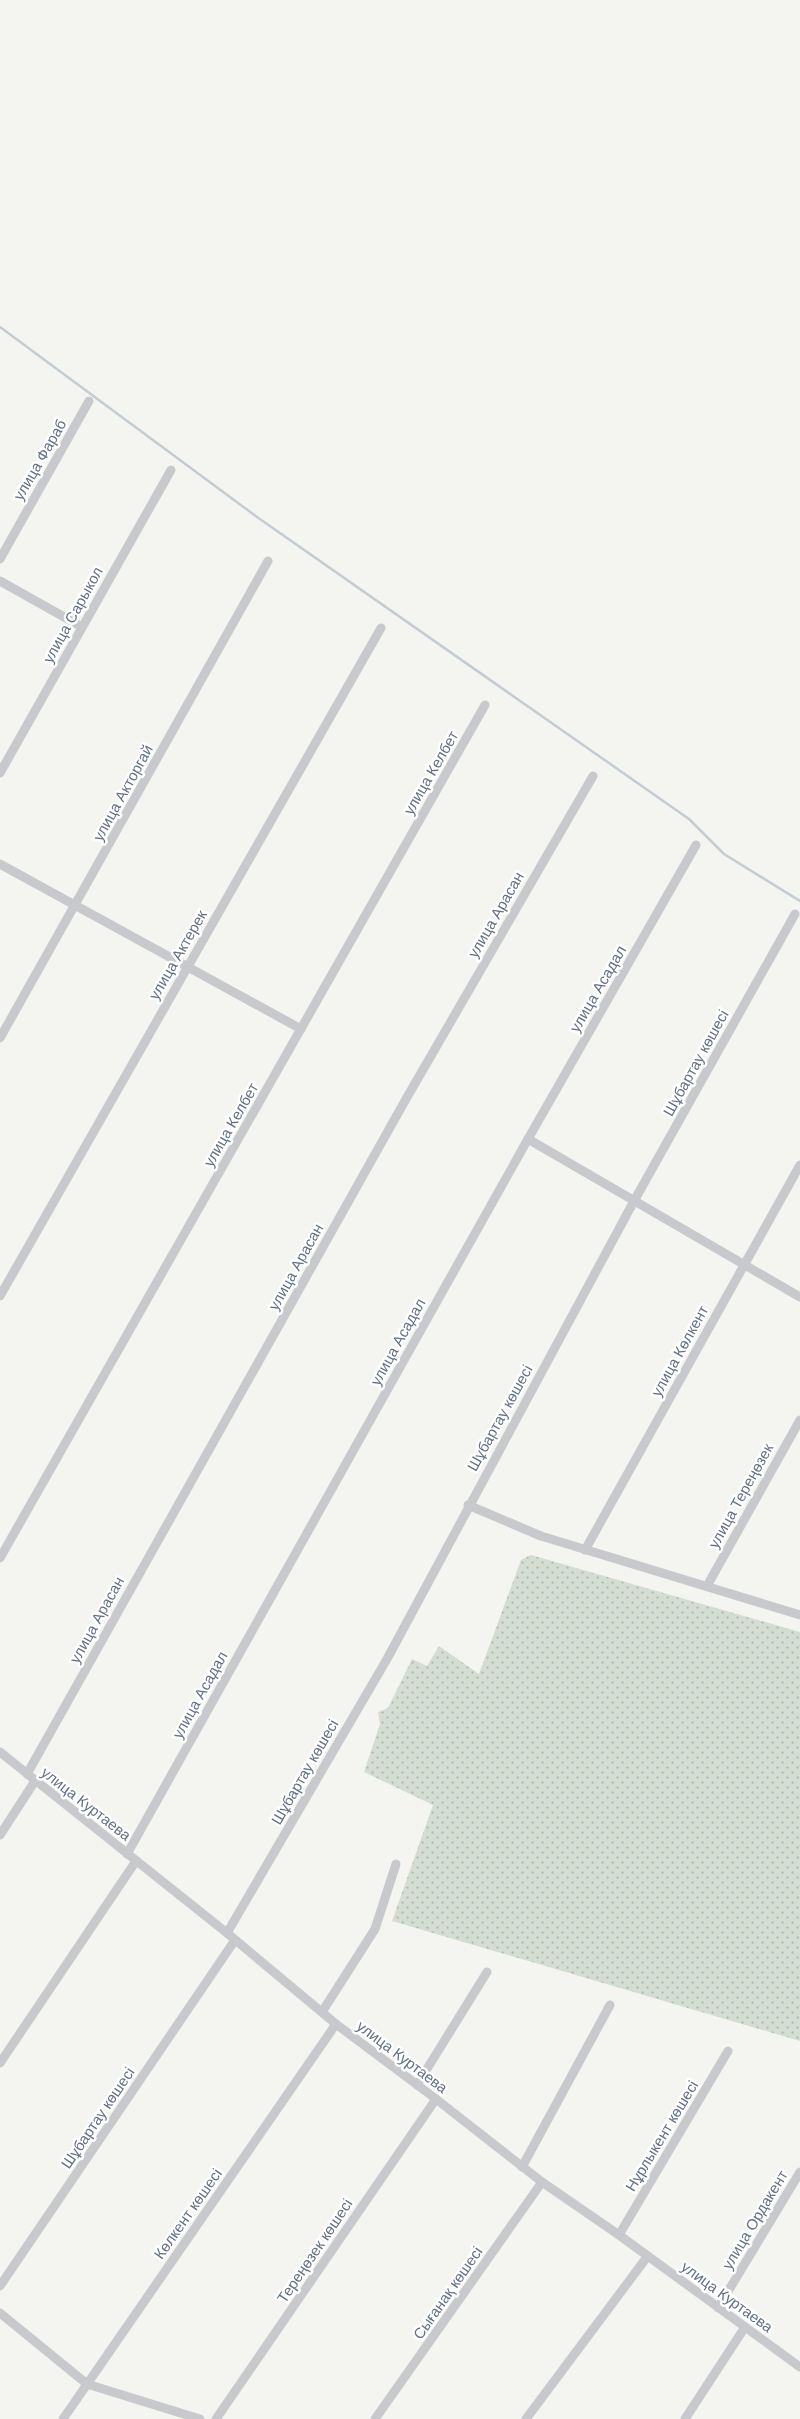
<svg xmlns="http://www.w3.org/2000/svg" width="800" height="2419" font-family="'DM Sans',sans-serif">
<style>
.grass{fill:url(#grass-dots)}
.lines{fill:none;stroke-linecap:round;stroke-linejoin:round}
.stream{stroke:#c3ccd2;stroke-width:2.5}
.street{stroke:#c7c9cd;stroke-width:9}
.labels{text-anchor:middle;stroke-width:5;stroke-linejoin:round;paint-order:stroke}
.street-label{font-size:15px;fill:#617084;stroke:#fff}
</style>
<defs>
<pattern id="grass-dots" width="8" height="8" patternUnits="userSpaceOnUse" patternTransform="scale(1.25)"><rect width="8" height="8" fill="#d4ddd1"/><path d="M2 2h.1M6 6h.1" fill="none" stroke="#afb8af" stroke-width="1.8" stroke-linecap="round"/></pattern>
</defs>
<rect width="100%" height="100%" fill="#f4f5f0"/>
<polygon class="grass" points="531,1555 800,1632 800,2041 392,1921 433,1805 364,1772 380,1724 378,1712 388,1708 412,1659 427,1666 439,1646 479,1674 521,1560"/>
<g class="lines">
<polyline class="stream" points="0,327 257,517 689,819 724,854 800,901"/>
<g class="street">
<polyline points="0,559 89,401"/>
<polyline points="0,581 82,627"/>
<polyline points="0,773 171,470"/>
<polyline points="0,864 301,1029"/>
<polyline points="0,1038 268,561"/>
<polyline points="528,1139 800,1297"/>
<polyline points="0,1296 381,628"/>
<polyline points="468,1505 541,1536 800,1615"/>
<polyline points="585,1550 800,1165"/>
<polyline points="0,1558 485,705"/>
<polyline points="707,1586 800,1420"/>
<polyline points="0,1752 227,1933 336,2024 436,2099 542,2182 619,2235 800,2367"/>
<polyline points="27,1774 406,1099 593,776"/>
<polyline points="0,1835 35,1781"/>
<polyline points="127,1854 528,1139 696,845"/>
<polyline points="227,1933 387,1659 634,1201 795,914"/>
<polyline points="322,2012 375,1929 396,1864"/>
<polyline points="0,2063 136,1861"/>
<polyline points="417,2085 487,1972"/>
<polyline points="522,2167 610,2005"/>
<polyline points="619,2235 728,2051"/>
<polyline points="0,2286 235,1940"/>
<polyline points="718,2308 800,2172"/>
<polyline points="0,2313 87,2384 200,2419"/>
<polyline points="63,2419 336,2024"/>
<polyline points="216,2419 436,2099"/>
<polyline points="375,2419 542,2182"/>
<polyline points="526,2419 647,2257"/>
<polyline points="685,2419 745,2327"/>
</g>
</g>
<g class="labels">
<g class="street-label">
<text transform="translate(40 460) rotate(-60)" y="5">улица Фараб</text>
<text transform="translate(73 615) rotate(-61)" y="5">улица Сарыкол</text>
<text transform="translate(431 773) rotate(-60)" y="5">улица Келбет</text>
<text transform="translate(123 793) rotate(-61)" y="5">улица Акторгай</text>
<text transform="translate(496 915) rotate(-60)" y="5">улица Арасан</text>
<text transform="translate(178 955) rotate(-60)" y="5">улица Актерек</text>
<text transform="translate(598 989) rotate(-60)" y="5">улица Асадал</text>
<text transform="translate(696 1063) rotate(-61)" y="5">Шұбартау көшесі</text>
<text transform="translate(231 1125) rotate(-60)" y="5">улица Келбет</text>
<text transform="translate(296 1267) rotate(-61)" y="5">улица Арасан</text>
<text transform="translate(398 1342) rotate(-61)" y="5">улица Асадал</text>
<text transform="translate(680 1351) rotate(-61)" y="5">улица Көлкент</text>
<text transform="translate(500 1418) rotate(-61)" y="5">Шұбартау көшесі</text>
<text transform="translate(741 1496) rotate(-61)" y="5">улица Тереңөзек</text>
<text transform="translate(97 1620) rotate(-61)" y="5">улица Арасан</text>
<text transform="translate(200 1695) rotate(-61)" y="5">улица Асадал</text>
<text transform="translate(305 1772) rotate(-60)" y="5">Шұбартау көшесі</text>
<text transform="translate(86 1804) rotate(38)" y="5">улица Куртаева</text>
<text transform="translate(402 2057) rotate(37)" y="5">улица Куртаева</text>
<text transform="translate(98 2118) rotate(-56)" y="5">Шұбартау көшесі</text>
<text transform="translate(662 2136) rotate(-59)" y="5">Нұрлыкент көшесі</text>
<text transform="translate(188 2214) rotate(-55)" y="5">Көлкент көшесі</text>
<text transform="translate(755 2220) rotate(-59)" y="5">улица Ордакент</text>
<text transform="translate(315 2251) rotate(-56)" y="5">Тереңөзек көшесі</text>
<text transform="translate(448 2293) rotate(-55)" y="5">Сығанақ көшесі</text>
<text transform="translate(727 2297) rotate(36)" y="5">улица Куртаева</text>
</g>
</g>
</svg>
